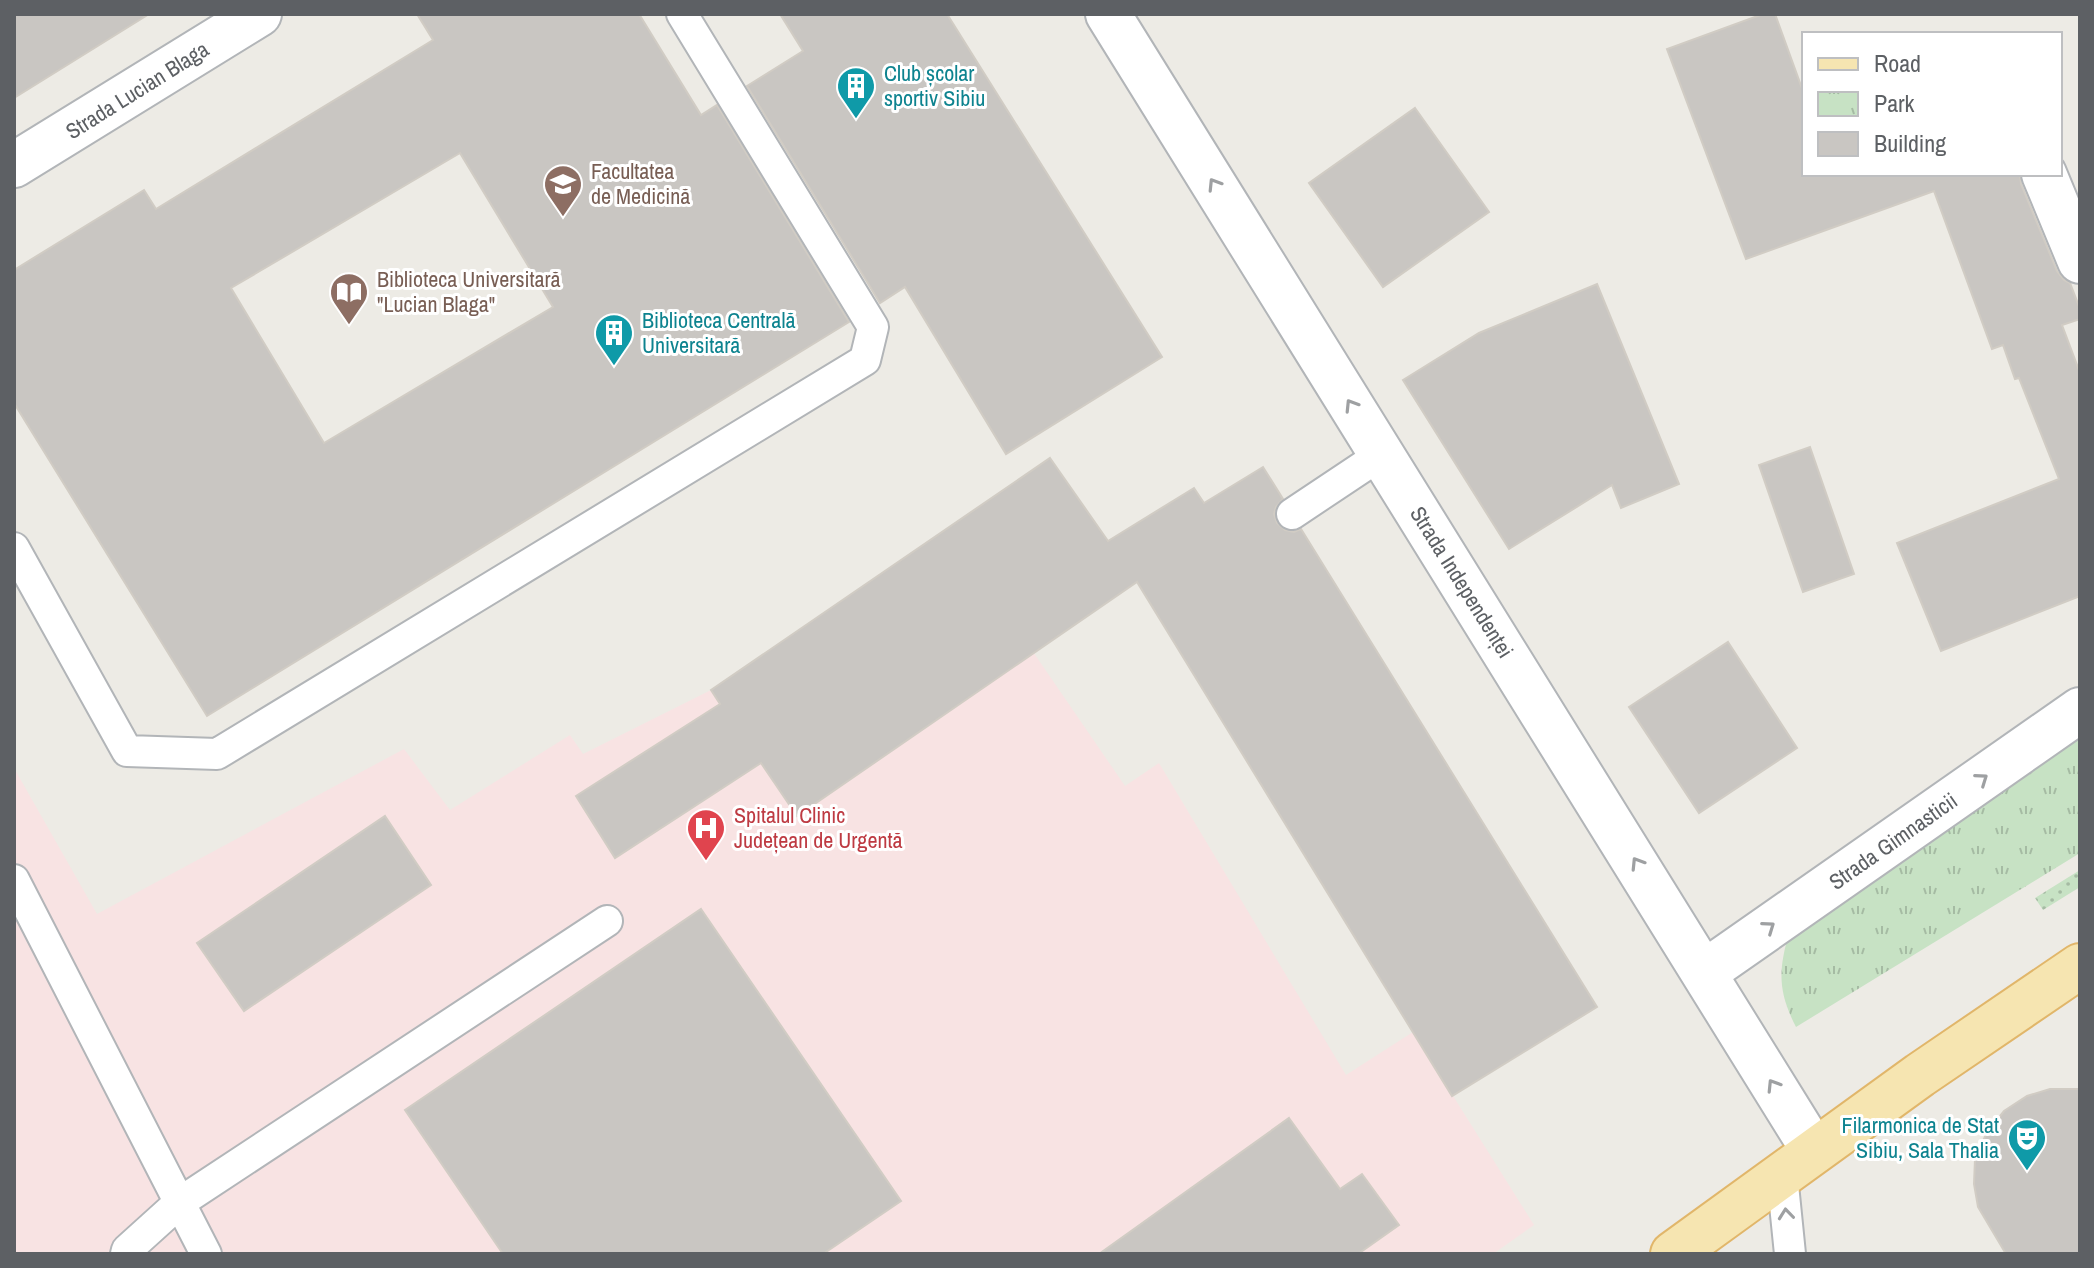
<svg xmlns="http://www.w3.org/2000/svg" width="2094" height="1268" font-family="'Archivo Narrow',sans-serif">
<style>
.medical{fill:#f8e3e3}
.grass{fill:url(#grass-dots)}
.park{fill:url(#park-tufts)}
.building{fill:#c9c6c2;stroke:#d1ccc4;stroke-width:2;fill-rule:evenodd}
.lines{fill:none;stroke-linecap:round;stroke-linejoin:round}
.lane-casing{stroke:#b2b5b8;stroke-width:34}
.street-casing{stroke:#b2b5b8;stroke-width:48}
.primary-casing{stroke:#e1b66a;stroke-width:48}
.lane{stroke:#fff;stroke-width:30}
.street{stroke:#fff;stroke-width:44}
.primary{stroke:#f6e5b1;stroke-width:44}
.oneway{stroke:#9ea0a2}
.labels{text-anchor:middle;stroke-width:6;stroke-linejoin:round;paint-order:stroke}
.culture-label{font-size:22px;fill:#0d838f;stroke:#fff;text-anchor:start}
.street-label{font-size:22px;fill:#5d6064;stroke:#fff}
.education-label{font-size:22px;fill:#785e54;stroke:#fff;text-anchor:start}
.health-label{font-size:22px;fill:#be3a42;stroke:#fff;text-anchor:start}
</style>
<defs>
<pattern id="grass-dots" width="8" height="8" patternUnits="userSpaceOnUse" patternTransform="scale(2)"><rect width="8" height="8" fill="#c7e2c4"/><path d="M2 2h.1M6 6h.1" fill="none" stroke="#a5bba3" stroke-width="1.8" stroke-linecap="round"/></pattern>
<pattern id="park-tufts" width="24" height="20" patternUnits="userSpaceOnUse" patternTransform="scale(2)"><rect width="24" height="20" fill="#c7e2c4"/><path d="M3 7l-1-3M5 7V3M7 7l1-3M15 17l-1-3M17 17v-4M19 17l1-3" fill="none" stroke="#a5bba3"/></pattern>
</defs>
<rect width="100%" height="100%" fill="#edebe5"/>
<polygon class="medical" points="948,528 1125,786 1159,763 1346,1075 1413,1032 1534,1225 1493,1254 14,1254 14,768 97,914 404,749 450,810 570,735 583,754 711,690"/>
<polygon class="grass" points="2080,870 2080,887 2043,910 2035,898"/>
<path class="park" d="M 2080,732 L 2080,853 L 1796,1027 C 1778,992 1778,971 1789,933 Z"/>
<g class="building">
<polygon points="14,14 149,14 14,98"/>
<path d="M 417,14 L 639,14 L 701,115 L 717,105 L 849,322 L 207,716 L 14,403 L 14,270 L 144,190 L 156,209 L 433,40 ZM 460,153 L 553,307 L 324,443 L 231,288 Z"/>
<polygon points="780,14 947,14 1162,357 1006,454 905,287 880,303 747,86 803,51"/>
<polygon points="1763,14 1775,14 1804,94 1804,174 2020,174 2021,184 2057,271 2064,280 2070,283 2080,309 2080,319 2062,325 2080,373 2080,596 1941,651 1897,543 2059,479 2019,378 2015,379 2003,345 1992,349 1934,191 1746,259 1667,49"/>
<polygon points="1415,108 1489,212 1383,287 1309,183"/>
<polygon points="1597,284 1679,484 1621,508 1612,485 1509,549 1403,380 1479,333"/>
<polygon points="1810,447 1854,574 1803,592 1759,465"/>
<polygon points="1050,458 1108,541 1194,488 1204,503 1263,467 1283,499 1276,507 1274,514 1277,523 1285,530 1294,532 1301,529 1597,1007 1452,1096 1137,582 797,816 761,763 615,858 576,796 720,704 711,690"/>
<polygon points="1728,642 1797,748 1699,813 1629,707"/>
<polygon points="385,816 431,885 244,1011 197,943"/>
<polygon points="701,909 901,1201 823,1254 503,1254 405,1110"/>
<polygon points="2050,1089 2080,1089 2080,1254 2006,1254 1978,1207 1974,1184 1975,1159 1987,1132 2004,1111 2027,1096"/>
<polygon points="1289,1118 1340,1189 1362,1174 1399,1225 1358,1254 1099,1254"/>
</g>
<g class="lines">
<defs>
<g id="lane">
<polyline points="1292,514 1382,454"/>
<polyline points="14,548 127,751 217,754 865,360 873,327 682,14"/>
<polyline points="14,880 206,1254"/>
<polyline points="1782,1175 1790,1254"/>
<polyline points="126,1254 127,1250 179,1203 607,921"/>
</g>
<g id="street">
<polyline points="1108,14 1814,1151"/>
<polyline points="14,165 259,14"/>
<polyline points="2044,174 2080,261"/>
<polyline points="1705,972 2080,710"/>
</g>
<polyline id="primary" points="1673,1254 1920,1075 2080,966"/>
</defs>
<use href="#lane" class="lane-casing"/>
<use href="#street" class="street-casing"/>
<use href="#primary" class="primary-casing"/>
<use href="#lane" class="lane"/>
<use href="#street" class="street"/>
<use href="#primary" class="primary"/>
</g>
<defs><path id="oneway-chevron" d="M-2-3.5L2.5 0L-2 3.5" fill="none" stroke-width="1.6" stroke-linecap="round" stroke-linejoin="round" transform="scale(2)"/></defs>
<g class="oneway">
<use href="#oneway-chevron" transform="translate(1214 184) rotate(-122)"/>
<use href="#oneway-chevron" transform="translate(1351 405) rotate(-122)"/>
<use href="#oneway-chevron" transform="translate(1982 779) rotate(-35)"/>
<use href="#oneway-chevron" transform="translate(1637 863) rotate(-122)"/>
<use href="#oneway-chevron" transform="translate(1769 927) rotate(-35)"/>
<use href="#oneway-chevron" transform="translate(1773 1085) rotate(-122)"/>
<use href="#oneway-chevron" transform="translate(1786 1214) rotate(-96)"/>
</g>
<defs>
<symbol id="building-pin" viewBox="-11 -11 22 30"><path d="M0 17L-7.5 6A9.5 9.5 0 1 1 7.5 6Z" fill="#0f9aa8" stroke="#fff"/><path d="M-4-6H4V6H1V3H-1V6H-4ZM-2.5-4.3h1.7v1.8h-1.7ZM.8-4.3h1.7v1.8H.8ZM-2.5-1h1.7V.8h-1.7ZM.8-1h1.7V.8H.8Z" fill="#fff"/></symbol>
<symbol id="university-pin" viewBox="-11 -11 22 30"><path d="M0 17L-7.5 6A9.5 9.5 0 1 1 7.5 6Z" fill="#8d6e63" stroke="#fff"/><path d="M0-5L7-2L0 1L-7-2ZM-4 1L0 2.5L4 1V4Q0 6-4 4Z" fill="#fff"/></symbol>
<symbol id="library-pin" viewBox="-11 -11 22 30"><path d="M0 17L-7.5 6A9.5 9.5 0 1 1 7.5 6Z" fill="#8d6e63" stroke="#fff"/><path d="M-6-4Q-3-5.5-.7-3.5V5Q-3 3-6 4ZM6-4Q3-5.5 .7-3.5V5Q3 3 6 4Z" fill="#fff"/></symbol>
<symbol id="hospital-pin" viewBox="-11 -11 22 30"><path d="M0 17L-7.5 6A9.5 9.5 0 1 1 7.5 6Z" fill="#e0444e" stroke="#fff"/><path d="M-5-5h3v3.5h4V-5h3V5h-3V1.5h-4V5h-3Z" fill="#fff"/></symbol>
<symbol id="theatre-pin" viewBox="-11 -11 22 30"><path d="M0 17L-7.5 6A9.5 9.5 0 1 1 7.5 6Z" fill="#0f9aa8" stroke="#fff"/><path d="M-5-5.5Q0-4 5-5.5V0Q5 5 0 6Q-5 5-5 0ZM-3.3-2.5H-1v1.5H-3.3ZM1-2.5H3.3v1.5H1ZM-2.8 1Q0 5.5 2.8 1Z" fill="#fff"/></symbol>
</defs>
<g fill-rule="evenodd">
<use href="#building-pin" x="834" y="64" width="44" height="60"/>
<use href="#university-pin" x="541" y="162" width="44" height="60"/>
<use href="#library-pin" x="327" y="270" width="44" height="60"/>
<use href="#building-pin" x="592" y="311" width="44" height="60"/>
<use href="#hospital-pin" x="684" y="806" width="44" height="60"/>
<use href="#theatre-pin" x="2005" y="1116" width="44" height="60"/>
</g>
<g class="labels">
<g class="culture-label">
<text x="884" y="81">Club școlar<tspan x="884" dy="25">sportiv Sibiu</tspan></text>
<text x="642" y="328">Biblioteca Centrală<tspan x="642" dy="25">Universitară</tspan></text>
<text x="1999" y="1133" text-anchor="end">Filarmonica de Stat<tspan x="1999" dy="25">Sibiu, Sala Thalia</tspan></text>
</g>
<g class="street-label">
<text transform="translate(137 90) rotate(-32)" y="8">Strada Lucian Blaga</text>
<text transform="translate(1462 582) rotate(58)" y="8">Strada Independenței</text>
<text transform="translate(1893 841) rotate(-35)" y="8">Strada Gimnasticii</text>
</g>
<g class="education-label">
<text x="591" y="179">Facultatea<tspan x="591" dy="25">de Medicină</tspan></text>
<text x="377" y="287">Biblioteca Universitară<tspan x="377" dy="25">"Lucian Blaga"</tspan></text>
</g>
<g class="health-label">
<text x="734" y="823">Spitalul Clinic<tspan x="734" dy="25">Județean de Urgentă</tspan></text>
</g>
</g>
<rect width="2094" height="1268" fill="none" stroke="#5d6064" stroke-width="32"/>
<rect x="1802" y="32" width="260" height="144" fill="#ffffff" stroke="#bebfc1" stroke-width="2"/>
<rect x="1818" y="58" width="40" height="12" fill="#f6e5b1" stroke="#bebfc1" stroke-width="2"/>
<text x="1874" y="72" font-size="24" fill="#5d6064">Road</text>
<rect x="1818" y="92" width="40" height="24" fill="url(#park-tufts)" stroke="#bebfc1" stroke-width="2"/>
<text x="1874" y="112" font-size="24" fill="#5d6064">Park</text>
<rect x="1818" y="132" width="40" height="24" fill="#c9c6c2" stroke="#bebfc1" stroke-width="2"/>
<text x="1874" y="152" font-size="24" fill="#5d6064">Building</text>
</svg>
